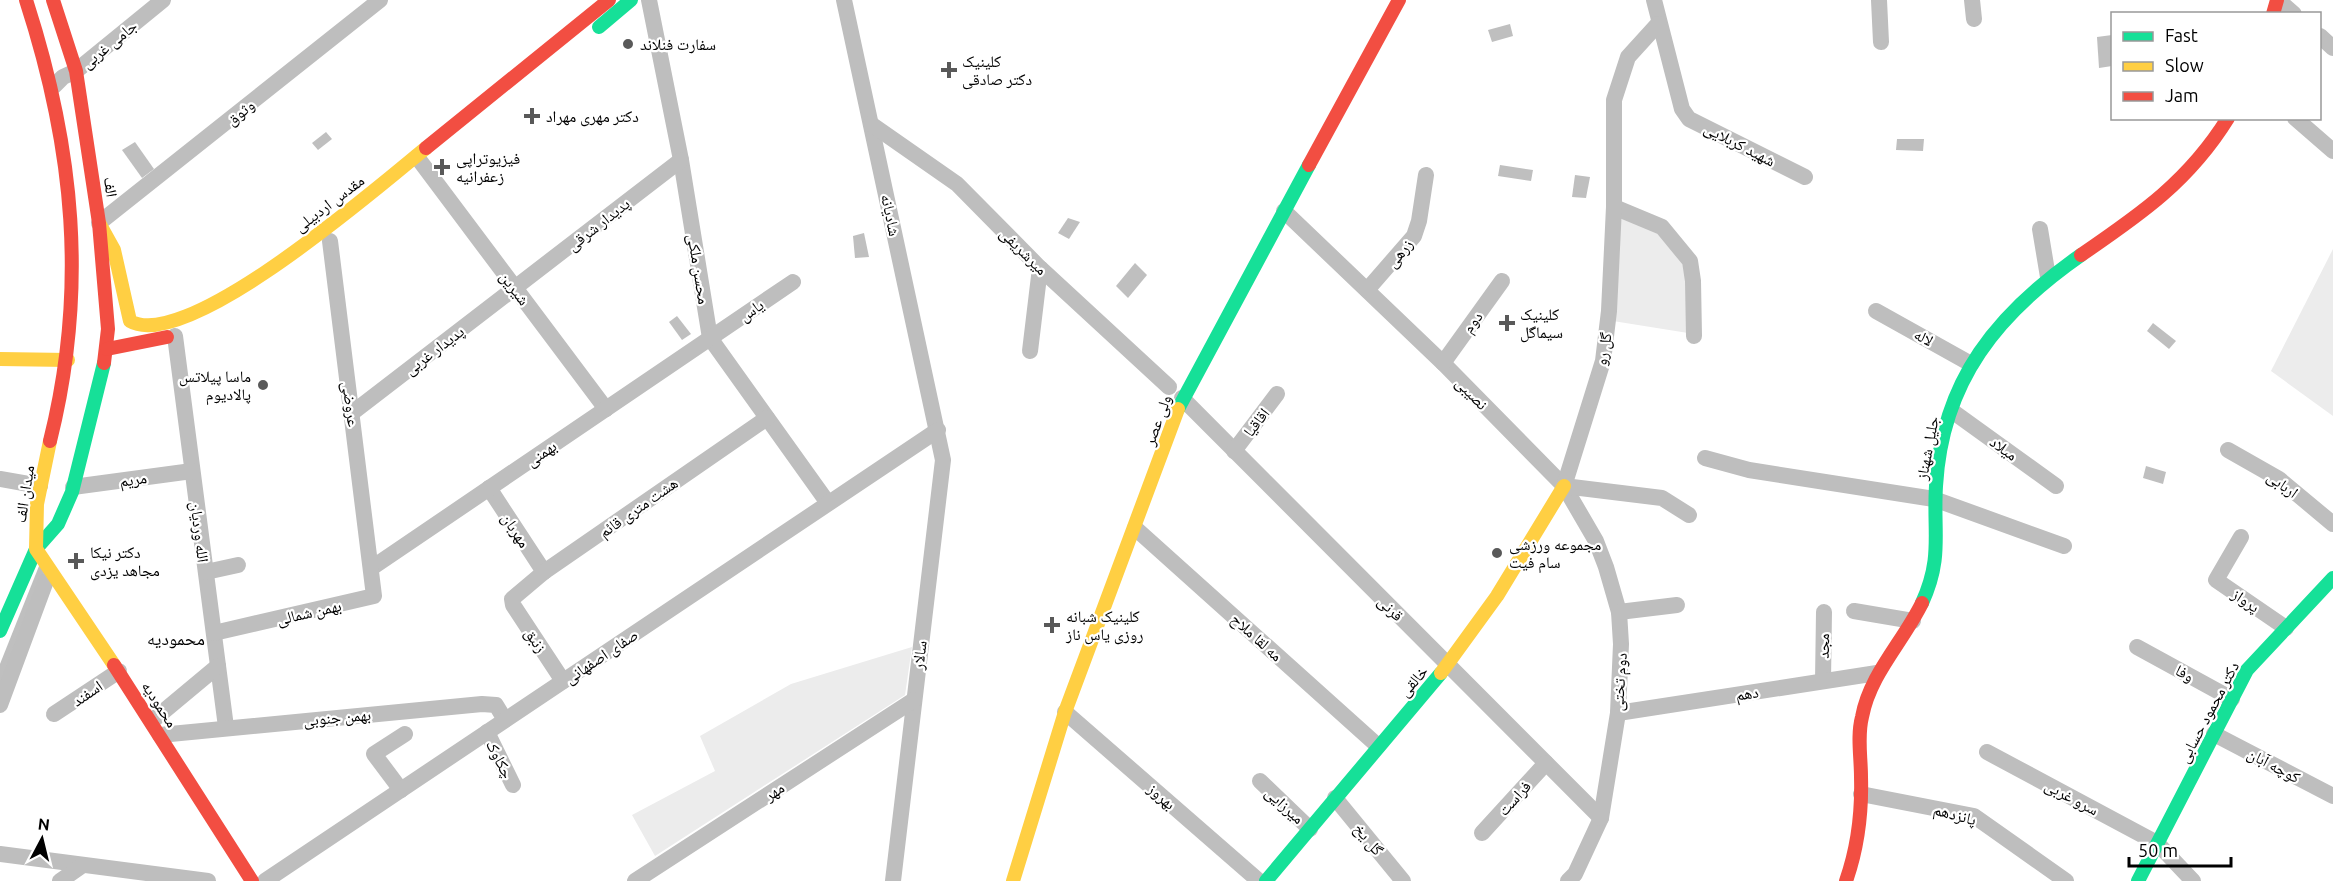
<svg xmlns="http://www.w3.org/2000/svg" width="2333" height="881" font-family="Ubuntu,'Noto Naskh Arabic',sans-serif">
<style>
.green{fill:#ececec}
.water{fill:#bfbfbf}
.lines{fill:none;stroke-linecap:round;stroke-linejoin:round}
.street{stroke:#bebebe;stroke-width:16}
.fast{stroke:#16e098;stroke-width:14}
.slow{stroke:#ffcf43;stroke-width:14}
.jam{stroke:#f24e42;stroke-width:14}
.poi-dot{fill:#595959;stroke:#fff;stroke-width:2}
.labels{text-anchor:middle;stroke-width:4.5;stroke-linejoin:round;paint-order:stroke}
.street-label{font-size:16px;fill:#000;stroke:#fff}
.poi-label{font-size:16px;fill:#000;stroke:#fff;text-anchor:start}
.neighbourhood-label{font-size:18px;fill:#000;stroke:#fff}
</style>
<rect width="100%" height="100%" fill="#fff"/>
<g class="green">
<polygon points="1619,216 1659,233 1685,263 1688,333 1613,321"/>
<polygon points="2333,249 2333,416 2271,371"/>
<polygon points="912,647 905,695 655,856 632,815 715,771 700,736 791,684"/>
</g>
<g class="water">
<polygon points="1510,24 1513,36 1492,42 1488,30"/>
<polygon points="2112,35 2112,66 2099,68 2097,37"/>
<polygon points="326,132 332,139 318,150 312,143"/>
<polygon points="1897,139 1924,139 1923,151 1896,150"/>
<polygon points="135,142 154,169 142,178 122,150"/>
<polygon points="1500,165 1533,170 1531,181 1498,176"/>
<polygon points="1575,175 1590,177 1586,198 1572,197"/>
<polygon points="1068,218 1080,222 1069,239 1058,233"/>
<polygon points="864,233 869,257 855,258 853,236"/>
<polygon points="1135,263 1147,275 1128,298 1116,286"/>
<polygon points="677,316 691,334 682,340 669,322"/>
<polygon points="2153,323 2176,341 2169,349 2147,331"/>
<polygon points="2146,466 2166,472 2163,484 2143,478"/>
<polygon points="41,561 46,568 0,692 0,664"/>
</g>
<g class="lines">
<g class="street">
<polyline points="649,0 681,160 710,338 828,503"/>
<polyline points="844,0 943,460 893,881"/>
<polyline points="1654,0 1682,109 1689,119 1805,177"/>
<polyline points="1879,0 1881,42"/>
<polyline points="1972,0 1974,19"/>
<polyline points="2278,0 2294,14"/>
<polyline points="2320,36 2333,48"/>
<polyline points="54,86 63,77 76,71 163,0"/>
<polyline points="2295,118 2333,151"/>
<polyline points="871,124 957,184 1040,268 1169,387"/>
<polyline points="417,157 606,409"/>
<polyline points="1614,207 1662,227 1690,261 1693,281 1694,336"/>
<polyline points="1284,211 1443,363 1564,486 1596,541 1606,567 1619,612 1621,644 1618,713 1601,818 1575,874 1568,881"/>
<polyline points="99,223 380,0"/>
<polyline points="2040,229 2048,277"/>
<polyline points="1367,290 1414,236 1419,221 1426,175"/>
<polyline points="1876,311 1971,364"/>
<polyline points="175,336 226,727"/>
<polyline points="1030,351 1040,268"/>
<polyline points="1443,363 1502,281"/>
<polyline points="1182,398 1601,818"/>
<polyline points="1952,411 2056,486"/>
<polyline points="352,413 681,160"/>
<polyline points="2228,450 2279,479 2333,524"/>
<polyline points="1234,451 1277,394"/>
<polyline points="1705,458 1749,470 1934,499 2064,546"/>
<polyline points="0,479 40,486"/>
<polyline points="1564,486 1603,361 1609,311 1614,207 1614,100 1628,57 1658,24"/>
<polyline points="1564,486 1662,498 1689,515"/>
<polyline points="73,487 192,471"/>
<polyline points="489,488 544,572"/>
<polyline points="1135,528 1378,746"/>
<polyline points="2241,537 2216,580 2286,628"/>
<polyline points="373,567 793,282"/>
<polyline points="206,572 238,565"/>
<polyline points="1854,611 1913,621"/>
<polyline points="1619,612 1677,605"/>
<polyline points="214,633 374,596 330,241"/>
<polyline points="2137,647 2232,699"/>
<polyline points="563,681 513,605 512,599 544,572 767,418"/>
<polyline points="1823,681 1824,612"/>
<polyline points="0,705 46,581"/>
<polyline points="1065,712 1259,881"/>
<polyline points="1618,713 1877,673"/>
<polyline points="54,714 119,671"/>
<polyline points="152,721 218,666"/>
<polyline points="487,732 513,785"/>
<polyline points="2214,734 2333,796"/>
<polyline points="160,735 482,704 496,705 505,720"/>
<polyline points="1987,752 2157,843 2193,881"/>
<polyline points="1260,781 1310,829"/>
<polyline points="401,790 374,754 405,734"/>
<polyline points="1861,794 1974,816 2066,881"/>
<polyline points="1335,798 1403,881"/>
<polyline points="1482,833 1546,763"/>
<polyline points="0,854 208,881"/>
<polyline points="60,881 83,865"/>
<polyline points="265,881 938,430"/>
<polyline points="635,881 914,700"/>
</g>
<g class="fast">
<polyline points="599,27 631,0"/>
<polyline points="1178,409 1309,165"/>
<path d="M 1922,603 C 1943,557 1933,533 1936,486 C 1942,380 1998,313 2081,255"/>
<polyline points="0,631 36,549 58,524 72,492 104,363"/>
<polyline points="1266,881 1441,673"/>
<polyline points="2138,881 2247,670 2333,578"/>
</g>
<g class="slow">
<path d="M 99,223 L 114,250 L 130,321 C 186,354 378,187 426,148"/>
<polyline points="0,359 68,360"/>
<polyline points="50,441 37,504 36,549 114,665"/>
<polyline points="1441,673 1497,596 1564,486"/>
<polyline points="1013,881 1065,712 1178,409"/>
</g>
<g class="jam">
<path d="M 26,0 C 74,148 88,289 50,441"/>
<polyline points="53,0 76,71 99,223 108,329 104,363"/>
<polyline points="2273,14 2277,0"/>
<polyline points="426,148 609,0"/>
<polyline points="1309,165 1399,0"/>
<path d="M 2081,255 C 2141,214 2189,181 2228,118"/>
<polyline points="107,349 167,337"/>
<polyline points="114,665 252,881"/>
<path d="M 1846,881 C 1858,847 1862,812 1861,777 C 1861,757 1857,736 1862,717 C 1870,674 1903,642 1922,603"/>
</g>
</g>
<g class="poi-dot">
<circle cx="628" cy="44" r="6"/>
<path d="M946 61h6v6h6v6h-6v6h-6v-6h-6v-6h6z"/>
<path d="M529 107h6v6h6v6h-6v6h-6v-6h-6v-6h6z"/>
<path d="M439 158h6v6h6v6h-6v6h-6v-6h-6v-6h6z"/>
<path d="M1504 314h6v6h6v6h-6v6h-6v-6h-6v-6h6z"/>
<circle cx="263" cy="385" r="6"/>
<circle cx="1497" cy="553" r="6"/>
<path d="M73 552h6v6h6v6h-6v6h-6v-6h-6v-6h6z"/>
<path d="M1049 616h6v6h6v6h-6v6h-6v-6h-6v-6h6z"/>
</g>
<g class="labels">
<g class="street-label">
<text transform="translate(109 44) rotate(-39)" y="6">جامی غربی</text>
<text transform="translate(240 112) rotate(-38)" y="6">وثوق</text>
<text transform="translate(1740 144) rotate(27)" y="6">شهید کربلایی</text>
<text transform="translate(111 187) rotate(82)" y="6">الف</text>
<text transform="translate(329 203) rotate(-37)" y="6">مقدس اردبیلی</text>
<text transform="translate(891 215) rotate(78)" y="6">شادیانه</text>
<text transform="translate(598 224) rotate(-38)" y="6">پدیدار شرقی</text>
<text transform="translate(1024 251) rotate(45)" y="6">میرشریفی</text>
<text transform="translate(1399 253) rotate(-51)" y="6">زرهی</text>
<text transform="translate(699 269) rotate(81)" y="6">محسن ملکی</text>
<text transform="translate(515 288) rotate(53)" y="6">شیرین</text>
<text transform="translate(751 310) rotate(-34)" y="6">یاس</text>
<text transform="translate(1472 322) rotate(-54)" y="6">دوم</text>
<text transform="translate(1924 337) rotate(29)" y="6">لاله</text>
<text transform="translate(1603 349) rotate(-80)" y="6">گل رو</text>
<text transform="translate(434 350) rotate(-37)" y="6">پدیدار غربی</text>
<text transform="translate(1472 393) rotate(46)" y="6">نصیبی</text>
<text transform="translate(351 404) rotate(82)" y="6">عروضی</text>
<text transform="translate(1157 420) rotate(-70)" y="6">ولی عصر</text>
<text transform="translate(1256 422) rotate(-52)" y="6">اقاقیا</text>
<text transform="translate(1927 448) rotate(-79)" y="6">جلیل شهناز</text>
<text transform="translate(2004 448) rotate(36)" y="6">میلاد</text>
<text transform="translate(541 453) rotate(-34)" y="6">بهمنی</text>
<text transform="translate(133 479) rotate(-8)" y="6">مریم</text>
<text transform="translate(2283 484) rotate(36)" y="6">اربابی</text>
<text transform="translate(24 494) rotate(-81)" y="6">میدان الف</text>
<text transform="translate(638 507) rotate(-35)" y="6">هشت متری قائم</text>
<text transform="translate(516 530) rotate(57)" y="6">مهربان</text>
<text transform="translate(200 532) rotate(83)" y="6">الله وردیان</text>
<text transform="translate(2246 600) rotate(34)" y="6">پرواز</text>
<text transform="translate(1391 608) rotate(45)" y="6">قرنی</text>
<text transform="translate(309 612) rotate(-13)" y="6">بهمن شمالی</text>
<text transform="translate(1257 637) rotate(42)" y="6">مه لقا ملاح</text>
<text transform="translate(536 640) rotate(56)" y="6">زنبق</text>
<text transform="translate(1823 646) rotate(-89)" y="6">مجد</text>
<text transform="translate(919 655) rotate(-83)" y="6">سالار</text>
<text transform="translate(601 656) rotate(-34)" y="6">صفای اصفهانی</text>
<text transform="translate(2185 673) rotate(29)" y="6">وفا</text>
<text transform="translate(1413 681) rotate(-49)" y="6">خالقی</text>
<text transform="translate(1619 682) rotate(-86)" y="6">دوم تختی</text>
<text transform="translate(87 693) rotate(-34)" y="6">اسفند</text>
<text transform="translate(1747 693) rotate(-9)" y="6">دهم</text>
<text transform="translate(160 704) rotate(57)" y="6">محمودیه</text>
<text transform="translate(2208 712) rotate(-62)" y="6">دکتر محمود حسابی</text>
<text transform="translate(337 717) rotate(-5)" y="6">بهمن جنوبی</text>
<text transform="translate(500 759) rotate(63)" y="6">چکاوک</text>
<text transform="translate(2274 765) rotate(28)" y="6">کوچه آبان</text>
<text transform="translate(774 791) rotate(-33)" y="6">مهر</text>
<text transform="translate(1162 796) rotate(41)" y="6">بهروز</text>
<text transform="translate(2072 797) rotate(28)" y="6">سرو غربی</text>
<text transform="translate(1514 798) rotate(-48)" y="6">فراست</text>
<text transform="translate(1285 805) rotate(43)" y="6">میرزایی</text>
<text transform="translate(1955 814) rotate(15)" y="6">پانزدهم</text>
<text transform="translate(1369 839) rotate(51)" y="6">گل یخ</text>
</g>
<g class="poi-label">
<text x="640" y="50">سفارت فنلاند</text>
<text x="962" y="67">کلینیک<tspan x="962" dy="18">دکتر صادقی</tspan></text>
<text x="546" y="122">دکتر مهری مهراد</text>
<text x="456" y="164">فیزیوتراپی<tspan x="456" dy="18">زعفرانیه</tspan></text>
<text x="1520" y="320">کلینیک<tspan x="1520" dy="18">سیماگل</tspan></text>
<text x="251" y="382" text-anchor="end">ماسا پیلاتس<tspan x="251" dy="18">پالادیوم</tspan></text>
<text x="1509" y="550">مجموعه ورزشی<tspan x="1509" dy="18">سام فیت</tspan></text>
<text x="90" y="558">دکتر نیکا<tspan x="90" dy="18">مجاهد یزدی</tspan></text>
<text x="1066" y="622">کلینیک شبانه<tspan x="1066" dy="18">روزی یاس ناز</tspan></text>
</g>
<g class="neighbourhood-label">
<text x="176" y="645">محمودیه</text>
</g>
</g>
<rect x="2111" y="12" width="210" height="108" fill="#ffffff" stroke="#999999" stroke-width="1.5"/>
<rect x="2123" y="32" width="30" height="9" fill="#16e098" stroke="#999999" stroke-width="1.5"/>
<text x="2165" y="42" font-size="18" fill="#000000">Fast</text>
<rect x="2123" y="62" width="30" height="9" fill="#ffcf43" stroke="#999999" stroke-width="1.5"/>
<text x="2165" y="72" font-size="18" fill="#000000">Slow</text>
<rect x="2123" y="92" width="30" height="9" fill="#f24e42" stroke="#999999" stroke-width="1.5"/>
<text x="2165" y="102" font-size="18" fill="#000000">Jam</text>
<g transform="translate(42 839) rotate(7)" stroke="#ffffff" stroke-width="4.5" paint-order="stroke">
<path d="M0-4.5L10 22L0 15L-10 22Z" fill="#000000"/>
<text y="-9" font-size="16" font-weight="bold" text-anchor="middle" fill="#000000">N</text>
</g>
<path d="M2129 857v9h102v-9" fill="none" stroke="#000000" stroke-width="3"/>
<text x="2138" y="857" font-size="18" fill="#000000" stroke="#ffffff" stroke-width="4.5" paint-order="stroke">50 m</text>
</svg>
